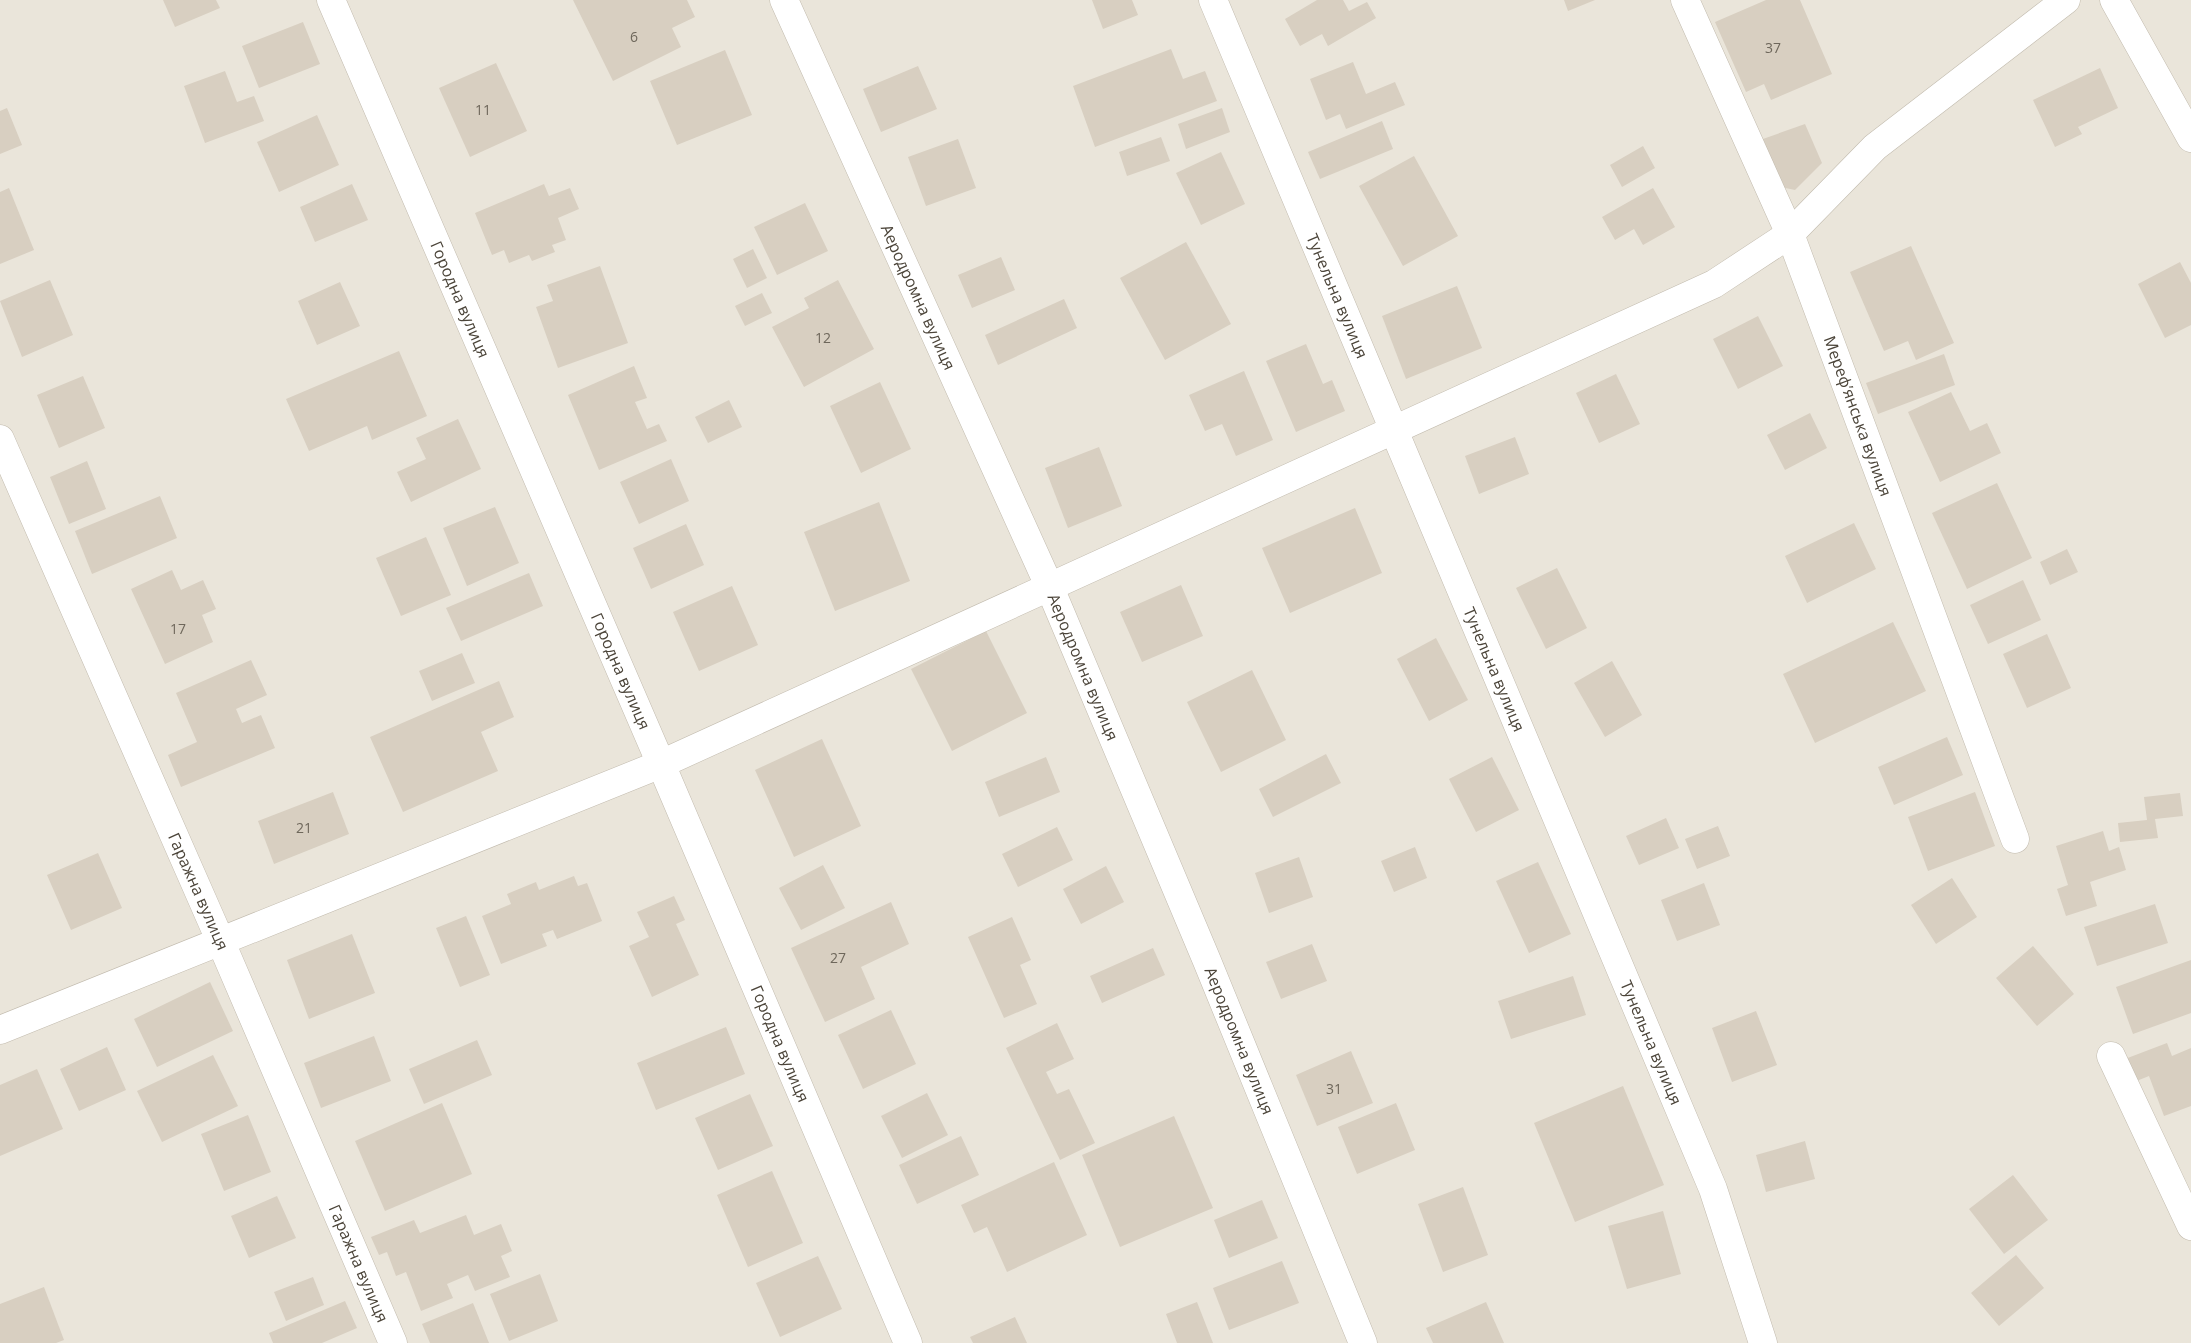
<svg xmlns="http://www.w3.org/2000/svg" width="2191" height="1343" font-family="'Open Sans',sans-serif">
<style>
.residential{fill:#eae5da}
.building{fill:#d8cfc1}
.lines{fill:none;stroke-linecap:round;stroke-linejoin:round}
.minor-casing{stroke:#c2bbae;stroke-width:29}
.minor{stroke:#fff;stroke-width:28}
.labels{text-anchor:middle;stroke-width:5;stroke-linejoin:round;paint-order:stroke}
.number-label{font-size:14px;fill:#6e675b}
.street-label{font-size:16px;fill:#4b4439;stroke:#fff}
</style>
<rect width="100%" height="100%" fill="#f6f3ec"/>
<rect class="residential" x="0" y="0" width="2191" height="1343"/>
<g class="building">
<polygon points="163,0 216,0 220,8 175,27"/>
<polygon points="573,0 687,0 695,17 672,28 681,47 613,81"/>
<polygon points="1092,0 1132,0 1138,15 1103,29"/>
<polygon points="1317,0 1343,0 1349,11 1367,2 1376,18 1328,46 1322,34 1300,46 1285,19"/>
<polygon points="1564,0 1595,0 1568,11"/>
<polygon points="1766,0 1800,0 1832,74 1771,100 1764,84 1746,92 1715,22"/>
<polygon points="303,22 320,64 259,88 242,46"/>
<polygon points="1171,49 1183,79 1205,71 1217,101 1095,147 1073,86"/>
<polygon points="725,50 752,115 677,145 650,81"/>
<polygon points="1353,62 1366,94 1395,82 1405,105 1346,129 1340,114 1326,120 1310,79"/>
<polygon points="496,63 527,131 470,157 439,88"/>
<polygon points="918,66 937,109 881,132 863,89"/>
<polygon points="2100,68 2118,108 2078,127 2082,134 2055,147 2033,100"/>
<polygon points="225,71 237,102 254,96 264,121 205,143 184,86"/>
<polygon points="7,108 22,145 0,154 0,111"/>
<polygon points="1222,108 1230,132 1186,149 1178,124"/>
<polygon points="317,115 339,165 279,192 257,142"/>
<polygon points="1382,121 1393,149 1320,179 1308,152"/>
<polygon points="1805,124 1822,163 1795,190 1781,187 1760,140"/>
<polygon points="1161,137 1170,161 1127,176 1119,152"/>
<polygon points="958,139 976,188 926,206 908,157"/>
<polygon points="1643,146 1655,168 1622,187 1610,165"/>
<polygon points="1221,152 1245,204 1201,225 1176,173"/>
<polygon points="1414,156 1458,236 1403,266 1359,186"/>
<polygon points="352,184 368,220 315,242 300,207"/>
<polygon points="544,184 549,196 570,188 579,209 558,218 566,240 552,245 555,252 532,261 529,255 509,263 504,250 492,255 475,213"/>
<polygon points="9,188 34,250 0,264 0,192"/>
<polygon points="1653,188 1675,227 1643,245 1634,229 1615,240 1602,217"/>
<polygon points="805,203 828,251 777,275 754,227"/>
<polygon points="1186,242 1231,324 1165,360 1120,278"/>
<polygon points="1911,246 1954,343 1916,360 1908,341 1884,351 1850,272"/>
<polygon points="753,249 767,278 747,288 733,259"/>
<polygon points="1001,257 1015,290 972,308 958,275"/>
<polygon points="2180,262 2191,283 2191,325 2165,338 2138,284"/>
<polygon points="600,266 628,343 558,368 536,307 553,301 547,285"/>
<polygon points="50,280 73,335 22,357 0,301"/>
<polygon points="838,280 874,349 804,387 772,327 809,308 804,298"/>
<polygon points="340,282 360,326 317,345 298,301"/>
<polygon points="1457,286 1482,348 1406,379 1382,316"/>
<polygon points="762,293 772,313 745,326 735,306"/>
<polygon points="1064,299 1077,328 998,365 985,335"/>
<polygon points="1758,316 1783,366 1738,389 1713,339"/>
<polygon points="1306,344 1323,384 1332,380 1345,411 1296,432 1266,361"/>
<polygon points="399,351 427,416 372,440 367,426 309,451 286,399"/>
<polygon points="1944,354 1955,385 1878,414 1866,383"/>
<polygon points="634,366 647,398 635,402 647,429 659,424 667,441 599,470 568,395"/>
<polygon points="1244,371 1273,440 1236,456 1222,424 1205,431 1189,395"/>
<polygon points="1616,374 1640,424 1599,443 1576,393"/>
<polygon points="83,376 105,428 59,448 37,395"/>
<polygon points="880,382 911,449 861,473 830,406"/>
<polygon points="1951,392 1970,431 1987,423 2001,453 1940,482 1908,412"/>
<polygon points="729,400 742,427 708,443 695,417"/>
<polygon points="1810,413 1827,448 1785,470 1767,435"/>
<polygon points="458,419 481,469 411,502 397,472 426,459 416,438"/>
<polygon points="1515,437 1529,474 1479,494 1465,456"/>
<polygon points="1099,447 1122,506 1068,528 1045,468"/>
<polygon points="671,459 689,501 639,524 620,482"/>
<polygon points="87,461 106,509 69,524 50,477"/>
<polygon points="1997,483 2032,558 1967,589 1932,513"/>
<polygon points="160,496 177,538 92,574 75,531"/>
<polygon points="879,502 910,581 835,611 804,532"/>
<polygon points="495,507 519,563 467,586 443,528"/>
<polygon points="1355,508 1382,573 1290,613 1262,548"/>
<polygon points="1854,523 1876,569 1807,603 1785,556"/>
<polygon points="686,524 704,565 651,589 633,548"/>
<polygon points="426,537 451,595 401,616 376,558"/>
<polygon points="2067,549 2078,572 2050,585 2040,562"/>
<polygon points="1557,568 1587,628 1546,649 1516,588"/>
<polygon points="172,570 181,590 203,580 216,609 202,615 213,642 165,664 131,589"/>
<polygon points="529,573 543,606 461,641 446,608"/>
<polygon points="2023,580 2041,620 1988,644 1970,605"/>
<polygon points="1181,585 1203,636 1142,662 1120,612"/>
<polygon points="732,586 758,645 699,671 673,612"/>
<polygon points="1893,622 1926,691 1815,743 1783,674"/>
<polygon points="986,631 1027,713 952,751 911,669"/>
<polygon points="2047,634 2071,688 2027,708 2003,654"/>
<polygon points="1436,638 1468,700 1429,721 1397,659"/>
<polygon points="462,653 475,683 432,701 419,671"/>
<polygon points="251,660 267,695 236,709 242,723 261,715 275,748 181,787 168,755 197,742 176,693"/>
<polygon points="1612,661 1642,715 1605,737 1574,683"/>
<polygon points="1252,670 1286,740 1221,772 1187,702"/>
<polygon points="499,681 514,717 481,732 498,771 403,812 370,737"/>
<polygon points="1947,737 1963,775 1894,805 1878,767"/>
<polygon points="822,739 861,826 794,857 755,770"/>
<polygon points="1326,754 1341,783 1273,817 1259,789"/>
<polygon points="1046,757 1060,792 999,817 985,782"/>
<polygon points="1492,757 1519,810 1476,832 1449,779"/>
<polygon points="333,792 349,834 274,864 258,821"/>
<polygon points="1975,792 1995,846 1928,871 1908,817"/>
<polygon points="2180,793 2183,816 2155,819 2158,838 2120,842 2118,823 2147,820 2144,797"/>
<polygon points="1666,818 1679,848 1639,865 1626,836"/>
<polygon points="1718,826 1730,856 1697,869 1685,839"/>
<polygon points="1057,827 1073,860 1018,887 1002,854"/>
<polygon points="2103,831 2109,851 2119,847 2126,870 2090,882 2097,906 2066,916 2057,889 2068,885 2056,846"/>
<polygon points="1415,847 1427,878 1394,892 1381,861"/>
<polygon points="98,853 122,908 71,930 47,875"/>
<polygon points="1299,857 1313,897 1269,913 1255,873"/>
<polygon points="1538,862 1571,934 1529,953 1496,881"/>
<polygon points="823,865 845,908 801,930 779,888"/>
<polygon points="1106,866 1124,902 1081,924 1063,889"/>
<polygon points="574,876 578,886 587,883 602,921 557,939 553,930 542,934 547,946 501,964 482,916 511,904 507,894 536,882 539,890"/>
<polygon points="1952,878 1977,917 1936,944 1911,905"/>
<polygon points="1704,883 1720,925 1677,941 1661,900"/>
<polygon points="674,896 685,920 676,924 699,975 652,997 629,946 649,937 637,912"/>
<polygon points="891,902 909,944 861,967 875,999 825,1022 791,948"/>
<polygon points="2155,904 2168,943 2097,966 2084,927"/>
<polygon points="466,916 490,975 460,987 436,928"/>
<polygon points="1012,917 1031,960 1020,965 1037,1004 1004,1018 968,937"/>
<polygon points="352,934 375,993 309,1019 287,960"/>
<polygon points="1312,944 1327,981 1281,999 1266,962"/>
<polygon points="2033,946 2074,994 2037,1026 1996,978"/>
<polygon points="1153,948 1165,975 1102,1003 1090,976"/>
<polygon points="2191,960 2191,1013 2133,1034 2116,987"/>
<polygon points="1573,976 1586,1015 1511,1039 1498,1001"/>
<polygon points="210,982 233,1031 157,1067 134,1019"/>
<polygon points="891,1010 916,1064 863,1089 838,1035"/>
<polygon points="1756,1011 1777,1065 1732,1082 1712,1028"/>
<polygon points="1057,1023 1074,1059 1046,1072 1057,1094 1069,1089 1095,1143 1060,1160 1006,1048"/>
<polygon points="726,1027 745,1074 656,1110 637,1063"/>
<polygon points="374,1036 391,1081 321,1108 304,1063"/>
<polygon points="477,1040 492,1075 424,1104 409,1069"/>
<polygon points="2167,1043 2172,1056 2191,1048 2191,1106 2164,1116 2149,1076 2134,1082 2125,1059"/>
<polygon points="107,1047 126,1090 79,1111 60,1069"/>
<polygon points="1351,1051 1373,1103 1317,1126 1296,1075"/>
<polygon points="213,1055 238,1106 162,1142 137,1091"/>
<polygon points="37,1069 63,1129 0,1156 0,1085"/>
<polygon points="1623,1086 1664,1185 1575,1222 1534,1123"/>
<polygon points="927,1093 948,1135 902,1158 881,1116"/>
<polygon points="750,1094 773,1146 718,1170 695,1118"/>
<polygon points="442,1103 472,1174 385,1211 355,1141"/>
<polygon points="1396,1103 1415,1150 1357,1174 1338,1127"/>
<polygon points="248,1115 271,1172 224,1191 201,1134"/>
<polygon points="1174,1116 1213,1208 1120,1247 1082,1155"/>
<polygon points="961,1136 979,1175 917,1204 899,1165"/>
<polygon points="1805,1141 1815,1179 1766,1192 1756,1155"/>
<polygon points="1054,1162 1087,1235 1007,1272 987,1227 974,1233 961,1205"/>
<polygon points="772,1171 803,1243 748,1267 717,1195"/>
<polygon points="2013,1175 2048,1220 2004,1254 1969,1209"/>
<polygon points="1463,1187 1488,1255 1443,1272 1418,1204"/>
<polygon points="277,1196 296,1238 249,1258 231,1216"/>
<polygon points="1262,1200 1278,1238 1229,1258 1214,1220"/>
<polygon points="1663,1211 1681,1274 1627,1289 1608,1226"/>
<polygon points="466,1215 474,1235 501,1224 512,1251 501,1256 510,1277 475,1291 468,1275 447,1284 453,1298 421,1311 406,1272 396,1276 387,1252 379,1255 371,1237 414,1220 420,1233"/>
<polygon points="2016,1255 2044,1288 1999,1326 1971,1293"/>
<polygon points="818,1256 842,1309 780,1337 756,1283"/>
<polygon points="1282,1261 1299,1303 1229,1330 1213,1288"/>
<polygon points="540,1274 558,1321 509,1341 490,1294"/>
<polygon points="313,1277 324,1305 286,1321 274,1292"/>
<polygon points="44,1287 64,1340 56,1343 0,1343 0,1304"/>
<polygon points="345,1301 357,1328 322,1343 273,1343 269,1333"/>
<polygon points="1197,1302 1213,1343 1177,1343 1166,1314"/>
<polygon points="1486,1302 1504,1343 1433,1343 1426,1328"/>
<polygon points="473,1303 489,1343 430,1343 422,1324"/>
<polygon points="1015,1317 1027,1343 973,1343 970,1337"/>
</g>
<g class="lines">
<defs>
<g id="minor">
<path id="s1" d="M 331,0 L 661,764 L 908,1343"/>
<path id="s2" d="M 784,0 L 1050,588 L 1207,961 L 1363,1343"/>
<path id="s3" d="M 1213,0 L 1713,1189 L 1763,1343"/>
<polyline points="1685,0 1790,234 2015,839"/>
<polyline points="2114,0 2191,138"/>
<path id="s4" d="M 0,439 L 220,940 L 393,1343"/>
<polyline points="0,1030 661,764 1714,284 1790,234 1875,147 2066,0"/>
<polyline points="2111,1056 2191,1226"/>
</g>
</defs>
<use href="#minor" class="minor-casing"/>
<use href="#minor" class="minor"/>
</g>
<g class="labels">
<g class="number-label">
<text x="634" y="42">6</text>
<text x="1773" y="53">37</text>
<text x="483" y="115">11</text>
<text x="823" y="343">12</text>
<text x="178" y="634">17</text>
<text x="304" y="833">21</text>
<text x="838" y="963">27</text>
<text x="1334" y="1094">31</text>
</g>
<g class="street-label">
<text dy="6" stroke="none"><textPath href="#s3" startOffset="321">Тунельна вулиця</textPath></text>
<text dy="6" stroke="none"><textPath href="#s2" startOffset="326">Аеродромна вулиця</textPath></text>
<text dy="6" stroke="none"><textPath href="#s1" startOffset="326">Городна вулиця</textPath></text>
<text transform="translate(1858 416) rotate(70)" y="6">Мерефʼянська вулиця</text>
<text dy="6" stroke="none"><textPath href="#s2" startOffset="731">Аеродромна вулиця</textPath></text>
<text dy="6" stroke="none"><textPath href="#s3" startOffset="726">Тунельна вулиця</textPath></text>
<text dy="6" stroke="none"><textPath href="#s1" startOffset="731">Городна вулиця</textPath></text>
<text dy="6" stroke="none"><textPath href="#s4" startOffset="494">Гаражна вулиця</textPath></text>
<text dy="6" stroke="none"><textPath href="#s2" startOffset="1136">Аеродромна вулиця</textPath></text>
<text dy="6" stroke="none"><textPath href="#s1" startOffset="1136">Городна вулиця</textPath></text>
<text dy="6" stroke="none"><textPath href="#s3" startOffset="1131">Тунельна вулиця</textPath></text>
<text dy="6" stroke="none"><textPath href="#s4" startOffset="899">Гаражна вулиця</textPath></text>
</g>
</g>
</svg>
